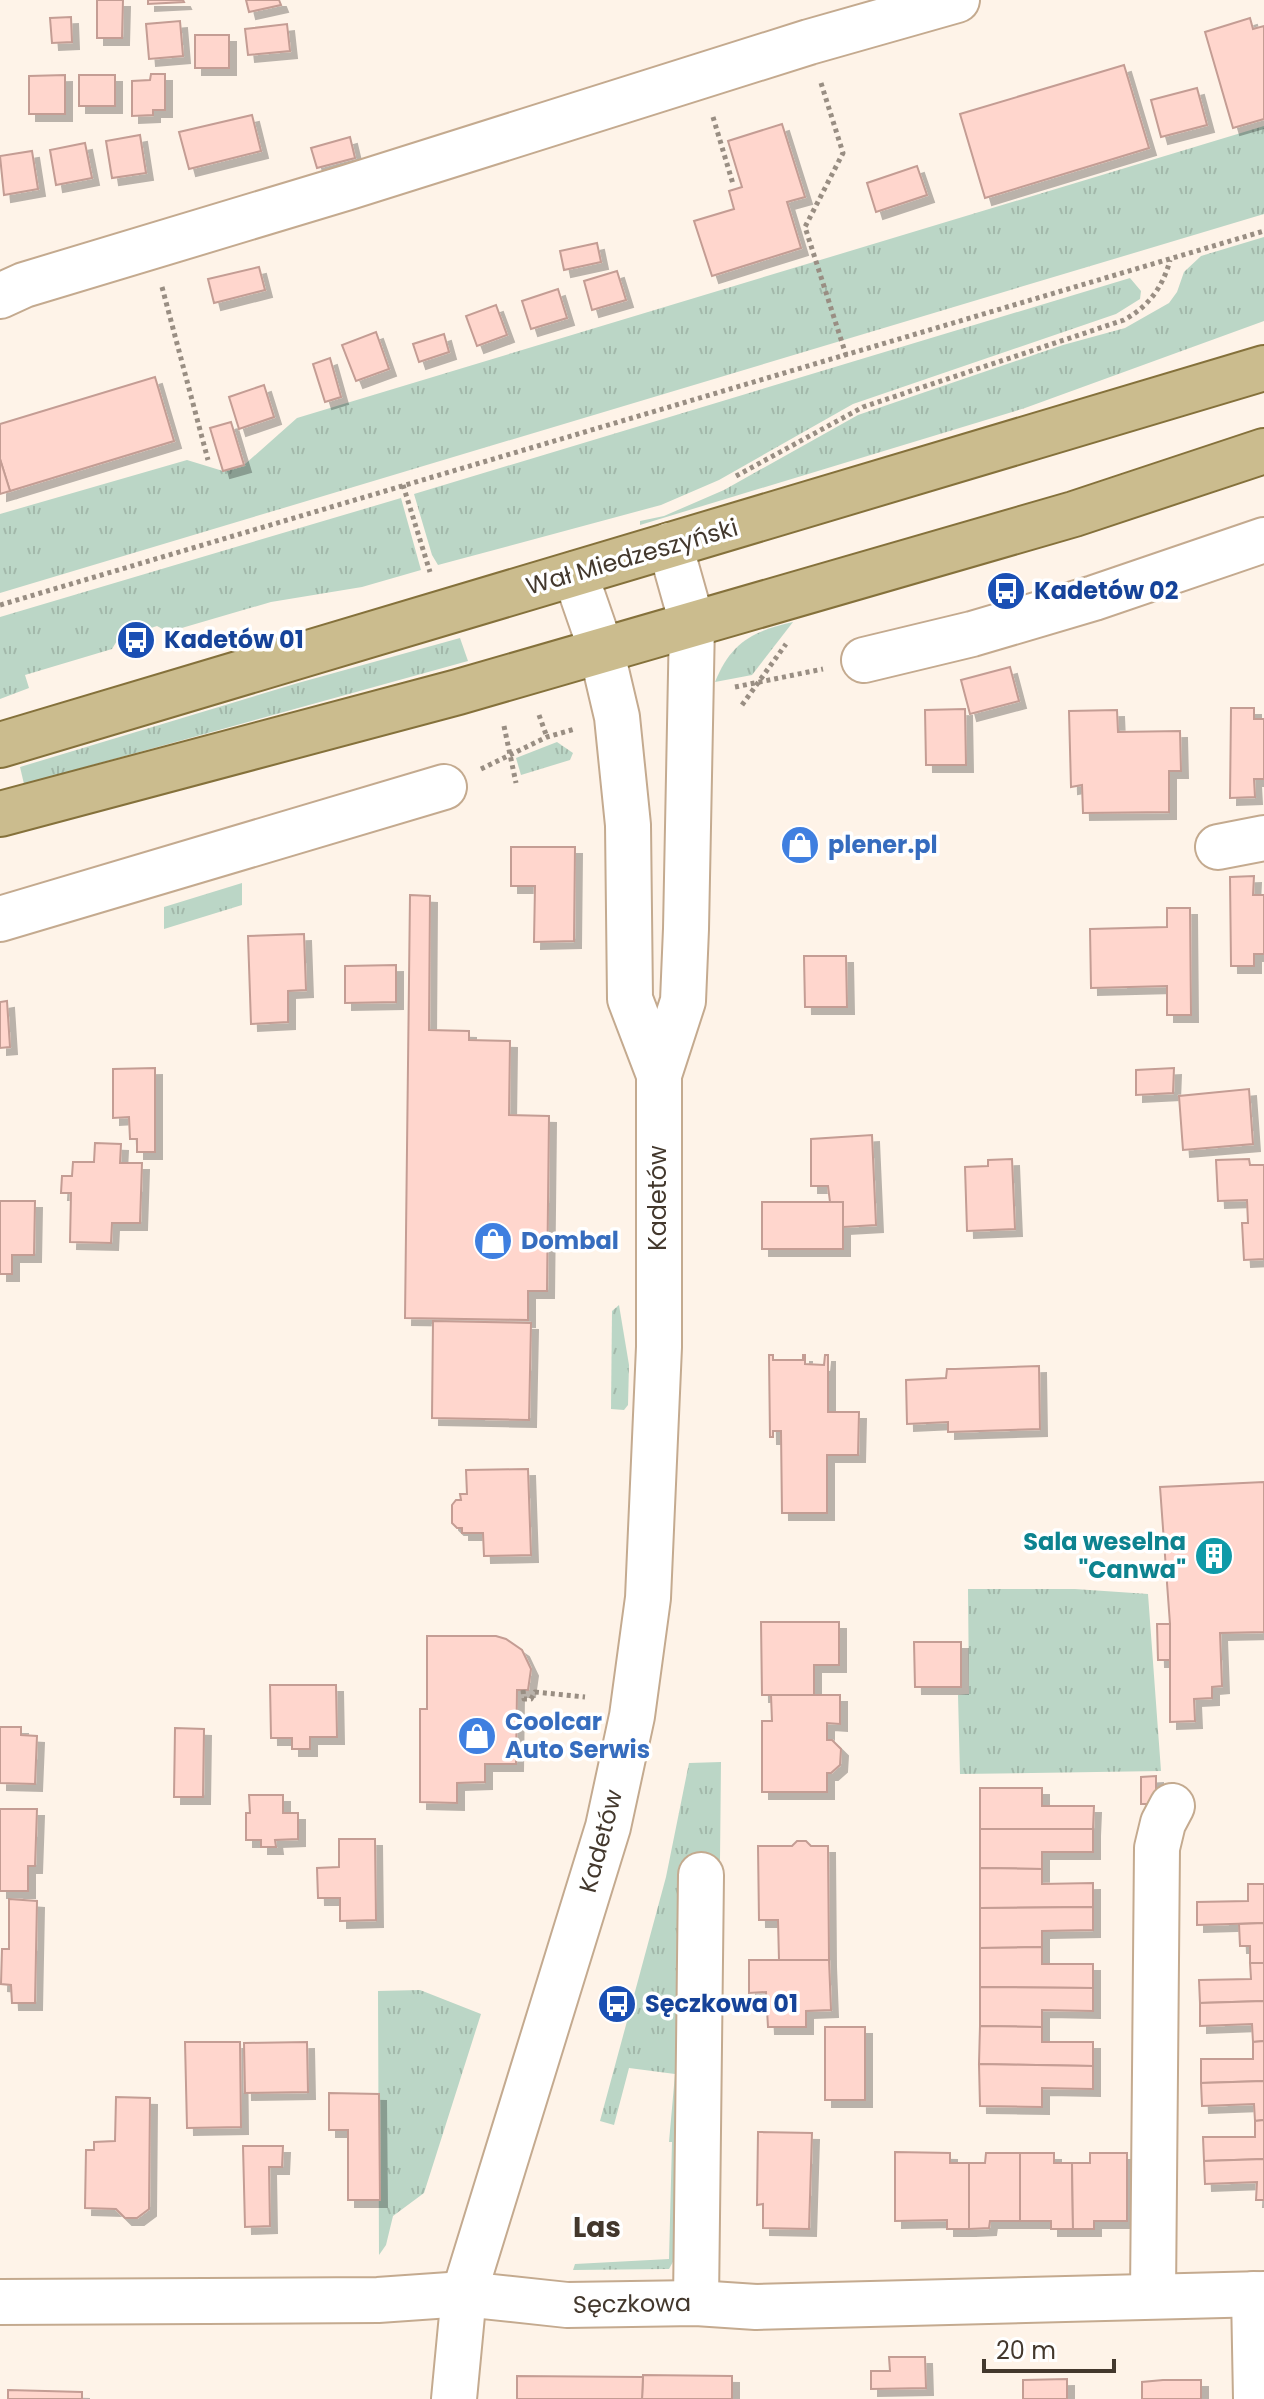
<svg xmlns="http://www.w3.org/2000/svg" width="1264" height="2399" font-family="Poppins,sans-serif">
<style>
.grass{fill:url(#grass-tufts)}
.building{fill:#ffd6cd;stroke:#c49d94;stroke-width:2;filter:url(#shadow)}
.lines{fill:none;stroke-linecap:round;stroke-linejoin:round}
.minor-casing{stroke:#c4aa8f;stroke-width:48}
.major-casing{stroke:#85713b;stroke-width:48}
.path{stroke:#998e83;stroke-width:5;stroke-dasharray:4 4;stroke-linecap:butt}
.minor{stroke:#fff;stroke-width:44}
.major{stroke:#cbbc8e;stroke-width:44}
.labels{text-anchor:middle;stroke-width:7;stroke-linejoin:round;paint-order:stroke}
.street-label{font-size:24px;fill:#43382d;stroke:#fff}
.transit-label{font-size:24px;font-weight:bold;fill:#164399;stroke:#fff;text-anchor:start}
.shop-label{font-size:24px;font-weight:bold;fill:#366cbe;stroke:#fff;text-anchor:start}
.culture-label{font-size:24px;font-weight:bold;fill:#0d838f;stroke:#fff;text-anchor:end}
.quarter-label{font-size:28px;font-weight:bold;fill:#43382d;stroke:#fff}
</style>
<defs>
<pattern id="grass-tufts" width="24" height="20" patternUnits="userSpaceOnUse" patternTransform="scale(2)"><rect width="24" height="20" fill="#bbd6c6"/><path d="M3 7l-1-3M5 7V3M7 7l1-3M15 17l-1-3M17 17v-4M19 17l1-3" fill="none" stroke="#a2b8aa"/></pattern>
<filter id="shadow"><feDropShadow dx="7" dy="7" stdDeviation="0" flood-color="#0004"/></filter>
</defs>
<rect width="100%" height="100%" fill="#fef3e8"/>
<g class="grass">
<polygon points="1264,126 1264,214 0,593 0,514 187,460 223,471 244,465 297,418"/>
<polygon points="1264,237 1264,321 1025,408 640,525 640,521 664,516 724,490 858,415 1063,345 1125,328 1169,303 1177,292 1184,272 1201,256"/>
<polygon points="1130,278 1141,291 1140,299 1116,314 853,404 719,480 661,505 438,565 432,555 414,494"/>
<polygon points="401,498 421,570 362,587 271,602 168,632 157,626 118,639 112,649 25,675 29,688 0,699 0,617"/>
<path d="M 793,622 L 752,675 L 715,682 C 731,642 753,631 793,622 Z"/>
<polygon points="460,638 468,661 24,784 20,767 298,683"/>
<polygon points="557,742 573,753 570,760 521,775 516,758"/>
<polygon points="242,883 242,905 164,929 164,907"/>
<polygon points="619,1305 629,1365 628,1405 624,1410 611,1409 612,1311"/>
<polygon points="968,1589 1075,1589 1148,1594 1161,1771 960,1774 958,1695 969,1694"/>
<polygon points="721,1762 720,1861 682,1861 679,2251 669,2269 573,2270 575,2264 669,2259 672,2142 669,2142 675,2074 629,2068 614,2125 600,2121 666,1877 689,1763"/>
<polygon points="420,1990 481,2014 424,2193 393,2216 386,2245 379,2255 378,1991"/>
</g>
<g class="building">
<polygon points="97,0 123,0 122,38 97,38"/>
<polygon points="148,0 183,0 184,2 148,4"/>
<polygon points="246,0 279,0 281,5 249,12"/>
<polygon points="71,17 72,42 52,43 50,18"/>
<polygon points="1250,18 1253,29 1264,26 1264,119 1233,128 1205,32"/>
<polygon points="180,21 183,56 149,59 146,24"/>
<polygon points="287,24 290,51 248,55 245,29"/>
<rect x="195" y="35" width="34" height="33"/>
<polygon points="1124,65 1149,148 985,198 960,114"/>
<polygon points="151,74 165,74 165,110 153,110 153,115 132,116 132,81 150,80"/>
<polygon points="65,75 65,114 29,114 29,76"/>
<rect x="79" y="75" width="36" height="31"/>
<polygon points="1197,88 1207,125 1161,137 1151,100"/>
<polygon points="252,115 261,151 189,169 179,132"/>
<polygon points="782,124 805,197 787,202 801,248 712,276 694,221 734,209 729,191 742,187 728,141"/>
<polygon points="140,135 146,173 112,178 106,141"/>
<polygon points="350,137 355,158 317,168 311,148"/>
<polygon points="85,143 92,178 56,185 50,150"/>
<polygon points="32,151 38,189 4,195 0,156"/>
<polygon points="917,166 927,195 876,212 867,183"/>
<polygon points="597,243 601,262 564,270 560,251"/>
<polygon points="259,267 265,290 214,303 208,279"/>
<polygon points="617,271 626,300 592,310 584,281"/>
<polygon points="558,289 567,318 531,329 522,301"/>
<polygon points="496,305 507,335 477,346 466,316"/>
<polygon points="376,332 389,369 356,381 342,345"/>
<polygon points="444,334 449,352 419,362 413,344"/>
<polygon points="330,358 341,397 325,402 313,364"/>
<polygon points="155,377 174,441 10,491 0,459 0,424"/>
<polygon points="264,385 274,417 239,429 229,397"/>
<polygon points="231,422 244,465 223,471 210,428"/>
<polygon points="0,459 10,491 0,494"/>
<polygon points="1010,667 1019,701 970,714 961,680"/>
<polygon points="1231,708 1254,708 1254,719 1264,719 1264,779 1254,779 1255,797 1230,798"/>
<polygon points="965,709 966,765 926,765 925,710"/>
<polygon points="1117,710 1118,732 1180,731 1181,771 1169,771 1169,812 1083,813 1082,785 1071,787 1069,711"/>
<polygon points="511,847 575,847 574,941 534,942 535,886 511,886"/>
<polygon points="1254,876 1253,895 1264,895 1264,954 1254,954 1254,966 1231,966 1230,877"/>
<polygon points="410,895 430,896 429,1030 469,1031 469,1040 510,1041 509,1115 549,1116 547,1291 528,1291 528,1320 405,1318"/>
<polygon points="1167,908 1190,908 1191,1015 1167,1015 1167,986 1091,988 1090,929 1167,927"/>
<polygon points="304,934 306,990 288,991 288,1022 251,1024 248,936"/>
<polygon points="804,956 846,956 847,1007 805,1007"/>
<polygon points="396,965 396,1002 345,1003 345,966"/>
<polygon points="7,1001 10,1047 0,1048 0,1002"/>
<polygon points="155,1068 155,1152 137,1152 137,1139 130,1139 129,1117 113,1118 113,1069"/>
<polygon points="1174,1068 1173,1093 1136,1095 1136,1070"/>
<polygon points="1249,1089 1253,1144 1183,1150 1179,1096"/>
<polygon points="872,1135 876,1225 843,1227 843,1202 830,1202 828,1186 811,1186 811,1139"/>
<polygon points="95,1143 121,1144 120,1163 142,1163 140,1223 112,1223 111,1243 70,1242 71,1193 61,1193 62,1176 72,1176 73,1162 94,1162"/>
<polygon points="1012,1159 1015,1229 967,1231 965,1167 988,1166 988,1160"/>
<polygon points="1249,1159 1250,1165 1264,1165 1264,1259 1244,1260 1242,1223 1248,1223 1247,1200 1218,1201 1216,1160"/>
<polygon points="0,1201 35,1201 34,1255 12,1255 12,1274 0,1274"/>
<rect x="762" y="1202" width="81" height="47"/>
<polygon points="433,1321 531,1323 529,1420 432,1418"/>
<polygon points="769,1355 773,1355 773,1360 803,1360 803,1355 805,1355 805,1364 824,1365 825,1355 828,1355 828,1412 859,1412 858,1455 827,1455 827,1513 782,1513 781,1431 773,1431 773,1437 770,1437"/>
<polygon points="1039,1366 1040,1429 948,1432 948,1422 907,1424 906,1380 946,1378 947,1369 955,1369"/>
<polygon points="528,1469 531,1555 484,1556 483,1533 462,1533 462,1528 457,1528 452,1523 452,1505 456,1500 461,1500 460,1494 467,1494 466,1470"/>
<polygon points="1264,1482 1264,1632 1220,1633 1222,1686 1212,1687 1212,1698 1194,1699 1195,1721 1170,1722 1170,1624 1160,1487"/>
<polygon points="761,1622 839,1622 839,1665 814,1665 814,1695 762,1695"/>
<polygon points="1157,1624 1170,1624 1170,1660 1158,1660"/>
<polygon points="427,1636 496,1636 506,1639 522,1650 531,1669 528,1690 517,1690 516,1764 485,1764 485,1782 457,1783 457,1803 420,1802 420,1709 427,1709"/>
<polygon points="914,1642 961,1642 961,1687 915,1687"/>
<polygon points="270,1685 336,1685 337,1737 310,1737 310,1749 292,1749 292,1738 271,1738"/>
<polygon points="771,1695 840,1695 840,1724 827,1723 827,1740 832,1740 841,1749 840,1765 831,1773 827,1773 827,1792 762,1792 762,1721 772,1721"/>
<polygon points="0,1727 21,1727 21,1735 37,1736 35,1784 0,1783"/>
<polygon points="175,1728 204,1729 203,1797 174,1797"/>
<polygon points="1156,1776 1156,1804 1141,1804 1141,1777"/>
<polygon points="980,1788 1042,1788 1042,1806 1094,1806 1093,1829 980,1829"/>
<polygon points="249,1795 283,1795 283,1813 298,1813 298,1839 275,1840 276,1847 261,1847 261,1840 246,1840 246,1813 250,1813"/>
<polygon points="0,1809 37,1809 35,1866 28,1866 28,1891 0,1891"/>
<polygon points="980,1829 1093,1829 1093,1852 1042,1852 1042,1869 980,1868"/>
<polygon points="339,1839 375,1839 376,1920 340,1921 340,1898 318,1898 317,1868 339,1867"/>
<polygon points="797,1841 806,1841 811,1846 828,1846 829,1960 779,1960 778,1920 759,1920 758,1846 792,1846"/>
<polygon points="980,1868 1042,1869 1042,1884 1093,1883 1093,1907 980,1908"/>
<polygon points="1248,1884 1264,1884 1264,1923 1197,1925 1197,1902 1248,1901"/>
<polygon points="9,1899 37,1901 35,2003 12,2003 11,1985 1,1984 2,1949 9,1949"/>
<polygon points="1093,1907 1093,1930 1042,1931 1042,1947 980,1948 980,1908"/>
<polygon points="1264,1923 1264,1963 1250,1963 1250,1946 1240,1946 1239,1924"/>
<polygon points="1042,1947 1042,1964 1093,1964 1093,1988 980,1987 980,1948"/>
<polygon points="749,1960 829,1960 831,2010 806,2011 806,2027 768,2027 766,1992 749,1993"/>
<polygon points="1250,1963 1264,1963 1264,2001 1200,2003 1199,1980 1251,1979"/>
<polygon points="980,1987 1093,1988 1093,2011 1042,2010 1042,2027 980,2026"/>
<polygon points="1264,2001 1264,2041 1253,2042 1252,2024 1200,2026 1200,2003"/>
<polygon points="980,2026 1042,2027 1042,2042 1093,2042 1093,2066 979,2064"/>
<rect x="825" y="2027" width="40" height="73"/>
<polygon points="1264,2041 1264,2081 1201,2083 1201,2059 1253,2059 1253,2042"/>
<polygon points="185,2042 240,2042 241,2127 187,2128"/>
<polygon points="307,2042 308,2092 245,2093 244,2043"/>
<polygon points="979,2064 1093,2066 1093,2089 1042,2088 1042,2107 980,2106"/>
<polygon points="1264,2081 1264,2120 1255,2121 1254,2104 1202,2106 1201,2083"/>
<polygon points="329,2093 379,2094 380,2200 348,2200 348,2130 329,2130"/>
<polygon points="116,2097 150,2098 149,2209 137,2218 125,2218 116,2209 85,2208 86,2150 94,2150 94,2142 115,2141"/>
<polygon points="1264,2120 1264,2159 1204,2161 1203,2137 1255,2137 1255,2121"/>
<polygon points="758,2132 812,2133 809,2229 763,2228 763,2204 757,2205"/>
<polygon points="243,2146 283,2146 282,2167 269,2167 270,2226 245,2227"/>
<polygon points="895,2152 950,2153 950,2163 969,2163 969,2229 947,2229 947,2220 895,2221"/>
<polygon points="986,2153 1020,2153 1020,2221 990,2221 989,2228 969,2229 969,2163 985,2163"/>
<polygon points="1020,2153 1054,2153 1054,2163 1072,2163 1073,2229 1051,2229 1051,2221 1020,2221"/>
<polygon points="1090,2153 1127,2153 1127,2221 1094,2221 1094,2229 1073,2229 1072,2163 1090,2163"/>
<polygon points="1264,2159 1264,2200 1256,2200 1257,2182 1205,2184 1204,2161"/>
<polygon points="889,2357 925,2357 926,2388 871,2389 871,2371 890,2371"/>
<polygon points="643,2375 732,2376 732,2399 642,2399"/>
<polygon points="517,2376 643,2377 642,2399 517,2399"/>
<polygon points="1067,2379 1067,2399 1023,2399 1023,2380"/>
<polygon points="1163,2380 1201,2380 1201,2399 1142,2399 1142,2382"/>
<polygon points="8,2390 82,2392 82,2399 8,2399"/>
</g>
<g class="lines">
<defs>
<g id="minor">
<polyline points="0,296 24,285 349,187 809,42 957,0"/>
<polyline points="575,574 601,649 617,717 628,825 630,999 659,1075"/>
<polyline points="864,660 972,634 1094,598 1264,540"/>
<polyline points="1218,847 1264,838"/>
<polyline points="0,919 444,787"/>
<polyline points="1254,2294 1256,2399"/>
<polyline points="1153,2296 1157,1848 1163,1823 1172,1806"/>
<polyline points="0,2302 378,2300 464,2294 567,2305 696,2303 756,2307 1264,2294"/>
<polyline points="696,2303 701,1875"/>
<polyline points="454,2399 464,2294 608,1827 632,1716 648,1598 659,1347 659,1075 683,1001 686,929 692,623 670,545"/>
</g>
<g id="major">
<polyline points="0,745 1264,368"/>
<polyline points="0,814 458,692 1074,514 1264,451"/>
</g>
</defs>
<use href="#minor" class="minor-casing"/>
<use href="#major" class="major-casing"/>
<g class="path">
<polyline points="821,83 843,153 805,227 846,355"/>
<polyline points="713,117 733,184"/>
<polyline points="162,287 208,460"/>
<path d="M 736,476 L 863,407 L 1124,320 C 1148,307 1163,287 1170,260"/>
<polyline points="403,485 430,572"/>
<polyline points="0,605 1264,231"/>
<polyline points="735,687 823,669"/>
<polyline points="742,705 786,644"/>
<polyline points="539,715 547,737"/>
<polyline points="504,726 516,783"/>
<polyline points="481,769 547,737 575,729"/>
<polyline points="523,1690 524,1699 531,1699 535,1692 585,1697"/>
</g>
<use href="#minor" class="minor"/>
<use href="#major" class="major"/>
</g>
<defs>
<symbol id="bus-disc" viewBox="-11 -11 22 22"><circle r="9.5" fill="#1a4fb4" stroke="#fff"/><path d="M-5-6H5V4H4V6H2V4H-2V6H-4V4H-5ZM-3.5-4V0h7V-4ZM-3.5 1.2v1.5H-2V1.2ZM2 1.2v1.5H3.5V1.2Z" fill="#fff"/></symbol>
<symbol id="shop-disc" viewBox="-11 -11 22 22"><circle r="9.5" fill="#3f7fe0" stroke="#fff"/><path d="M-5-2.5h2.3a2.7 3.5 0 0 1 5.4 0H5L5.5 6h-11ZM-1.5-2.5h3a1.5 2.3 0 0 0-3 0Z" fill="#fff"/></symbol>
<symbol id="building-disc" viewBox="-11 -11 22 22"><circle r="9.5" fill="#0f9aa8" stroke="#fff"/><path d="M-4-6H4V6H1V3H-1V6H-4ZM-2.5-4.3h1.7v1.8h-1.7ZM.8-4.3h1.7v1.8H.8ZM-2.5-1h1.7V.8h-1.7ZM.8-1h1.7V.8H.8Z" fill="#fff"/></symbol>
</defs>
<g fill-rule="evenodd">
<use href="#bus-disc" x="984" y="569" width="44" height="44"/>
<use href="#bus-disc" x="114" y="618" width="44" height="44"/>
<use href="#shop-disc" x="778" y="823" width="44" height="44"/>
<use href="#shop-disc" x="471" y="1219" width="44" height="44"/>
<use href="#building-disc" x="1192" y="1534" width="44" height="44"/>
<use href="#shop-disc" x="455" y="1714" width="44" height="44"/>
<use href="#bus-disc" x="595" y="1982" width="44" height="44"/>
</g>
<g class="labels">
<g class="street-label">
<text transform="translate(632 557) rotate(-16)" y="8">Wał Miedzeszyński</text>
<text transform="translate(658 1198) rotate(-90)" y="8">Kadetów</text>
<text transform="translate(601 1841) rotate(-75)" y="8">Kadetów</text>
<text transform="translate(632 2304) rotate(-1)" y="8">Sęczkowa</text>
</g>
<g class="transit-label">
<text x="1034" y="599">Kadetów 02</text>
<text x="164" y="648">Kadetów 01</text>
<text x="645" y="2012">Sęczkowa 01</text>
</g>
<g class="shop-label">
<text x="828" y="853">plener.pl</text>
<text x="521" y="1249">Dombal</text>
<text x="505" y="1730">Coolcar<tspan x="505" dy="28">Auto Serwis</tspan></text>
</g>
<g class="culture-label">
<text x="1186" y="1550">Sala weselna<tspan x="1186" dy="28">"Canwa"</tspan></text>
</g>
<g class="quarter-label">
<text x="597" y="2237">Las</text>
</g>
</g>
<path d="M984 2359v12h130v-12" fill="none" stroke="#43382d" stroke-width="4"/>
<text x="996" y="2359" font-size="24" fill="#43382d" stroke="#ffffff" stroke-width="6" paint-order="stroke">20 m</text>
</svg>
